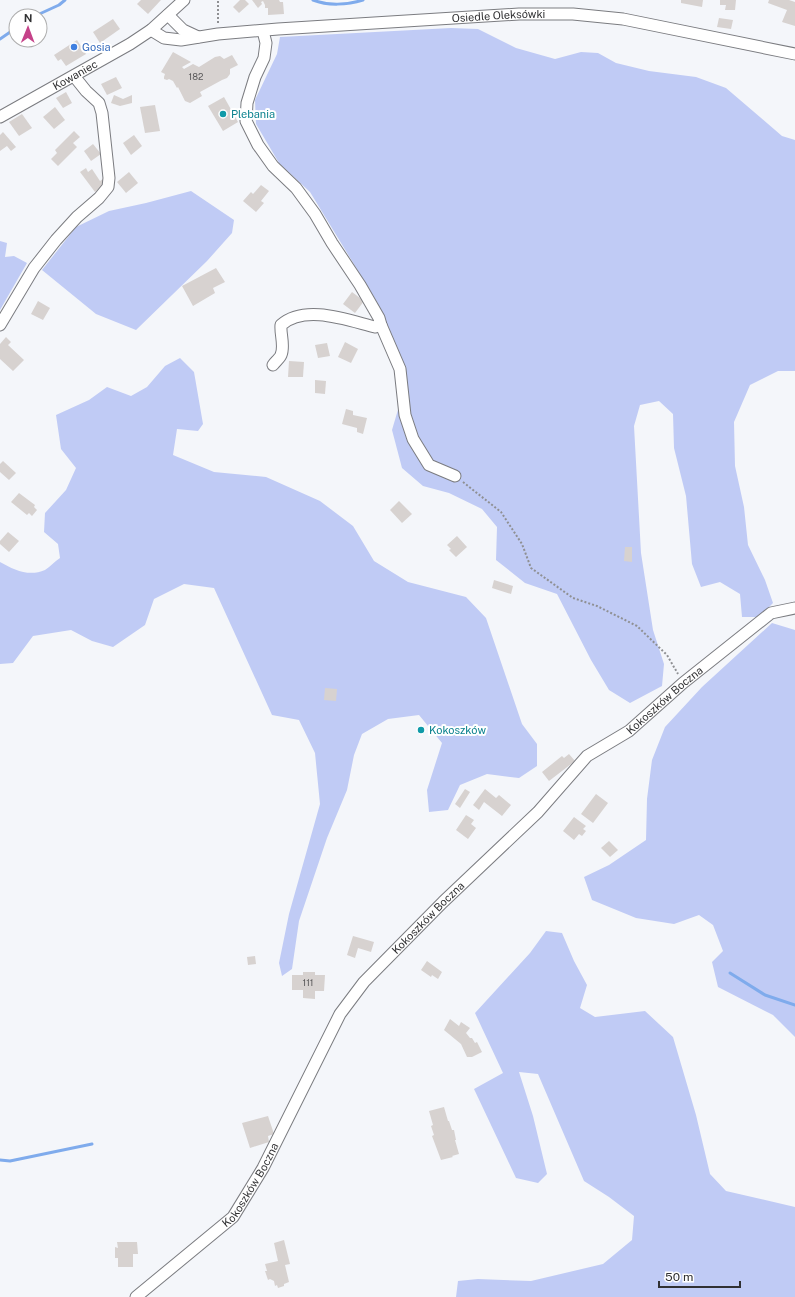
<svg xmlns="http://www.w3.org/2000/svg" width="795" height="1297" font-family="'Public Sans',sans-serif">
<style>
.green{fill:#c0cbf5}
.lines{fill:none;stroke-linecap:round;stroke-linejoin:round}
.stream{stroke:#7fabec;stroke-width:3}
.building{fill:#d7d2d0}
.minor-casing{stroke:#7b7c80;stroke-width:13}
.path{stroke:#8f9093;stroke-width:2;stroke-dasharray:2 2;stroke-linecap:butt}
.minor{stroke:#fff;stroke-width:11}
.shop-dot{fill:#3f7fe0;stroke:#fff;stroke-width:1.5}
.culture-dot{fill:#0f9aa8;stroke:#fff;stroke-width:1.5}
.labels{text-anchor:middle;stroke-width:4;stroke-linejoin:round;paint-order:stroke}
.number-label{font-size:9px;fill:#5a595a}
.street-label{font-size:11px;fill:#313133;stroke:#fff}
.shop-label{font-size:11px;fill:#366cbe;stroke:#fff;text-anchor:start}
.culture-label{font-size:11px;fill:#0d838f;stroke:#fff;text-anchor:start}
</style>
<rect width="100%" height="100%" fill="#f4f6fa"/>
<g class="green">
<polygon points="451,28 478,29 516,48 555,59 581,52 598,53 616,63 649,71 696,77 726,88 782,136 795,140 795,371 778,371 750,385 734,422 735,466 744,507 748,545 765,580 773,603 759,617 742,617 740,594 720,582 701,587 692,564 686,496 674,448 673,414 659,401 640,405 634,426 641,553 653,630 664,664 662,686 630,703 609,690 591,660 557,594 525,583 496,560 497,527 482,509 449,493 423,486 402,468 392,430 402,396 388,334 377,302 310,192 279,163 256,124 255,100 277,54 280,37"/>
<polygon points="191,191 234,220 232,233 207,261 136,330 96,314 42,270 76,227 109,211 146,203"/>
<polygon points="0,241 7,243 5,257 14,256 27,263 0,310"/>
<path d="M 180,358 L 194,372 L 203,424 L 198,431 L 177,429 L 173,455 L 214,472 L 266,477 L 320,501 L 353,526 L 374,561 L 408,582 L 466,597 L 486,618 L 522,724 L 537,744 L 537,766 L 519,778 L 487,774 L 460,785 L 448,810 L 429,812 L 427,790 L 442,743 L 419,715 L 388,719 L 362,734 L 354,755 L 347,790 L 327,838 L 299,921 L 292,969 L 282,976 L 279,963 L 289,914 L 320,804 L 315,753 L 299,720 L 272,715 L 214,588 L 184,584 L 154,599 L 145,625 L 113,647 L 92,641 L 71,630 L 33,636 L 13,663 L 0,664 L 0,562 C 14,570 29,577 45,570 C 50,567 55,561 60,558 L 58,544 L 44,532 L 45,513 L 66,490 L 76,468 L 61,449 L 56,415 L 89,400 L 107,387 L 131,396 L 147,387 L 165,366 Z"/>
<polygon points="772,623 795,630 795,1037 773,1015 718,987 712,962 723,951 713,925 699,915 674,924 636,918 592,900 584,877 609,865 646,840 647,799 652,760 665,727 702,687"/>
<polygon points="546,931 562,933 574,961 587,985 580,1008 595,1017 645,1011 673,1037 696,1115 710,1174 726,1191 795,1207 795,1297 456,1297 458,1281 478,1279 531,1281 603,1264 632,1240 634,1216 609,1197 584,1181 538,1074 519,1072 533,1116 547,1174 538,1183 516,1178 474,1089 503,1073 475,1013 530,953"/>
</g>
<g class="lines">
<g class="stream">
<path d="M 313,0 C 328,6 347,5 363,0"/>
<polyline points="35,16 59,5 65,0"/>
<polyline points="0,39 16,28"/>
<polyline points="730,973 765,995 795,1005"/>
<polyline points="0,1160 10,1161 92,1144"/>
</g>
</g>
<g class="building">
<polygon points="141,0 161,0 148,14 137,4"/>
<polygon points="240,0 245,0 249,4 239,13 233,7"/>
<polygon points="252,0 279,0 280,2 283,2 284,14 268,15 268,8 265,8 265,5 263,1 261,2 262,4 258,8"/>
<polygon points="681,0 703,0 702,7 681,3"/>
<polygon points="720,0 736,0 735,10 725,10 726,5 720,5"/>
<polygon points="769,0 789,0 795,2 795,26 782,22 787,10 768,3"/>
<polygon points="719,18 733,20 731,29 717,27"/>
<polygon points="113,19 120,29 100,43 93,32"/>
<polygon points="77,40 86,54 66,66 61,59 58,61 54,55"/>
<polygon points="173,52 191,62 182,67 184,69 193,64 199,67 215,57 220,56 224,59 232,55 238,65 230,69 230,74 227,78 222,80 200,92 202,96 190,103 185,101 178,87 177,88 173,81 169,79 167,80 164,79 164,77 165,74 161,72"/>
<polygon points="116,77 122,88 107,95 101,84"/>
<polygon points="66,92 72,103 63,108 56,98"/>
<polygon points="114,95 123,99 132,95 132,103 120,106 111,103"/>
<polygon points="224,97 238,122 223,131 208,106"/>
<polygon points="155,105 160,131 145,133 140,107"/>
<polygon points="55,107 65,120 54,129 43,117"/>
<polygon points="22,114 32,128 19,136 9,122"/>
<polygon points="74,131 80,137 73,143 77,147 58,166 51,159 57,153 55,150"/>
<polygon points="3,132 16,147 11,151 7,146 0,151 0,135"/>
<polygon points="134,135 142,146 131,155 123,143"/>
<polygon points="93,144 101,154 91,161 84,151"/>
<polygon points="86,168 88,172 92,169 100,181 103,179 105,182 104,185 95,192 80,172"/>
<polygon points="129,172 138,183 126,193 117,182"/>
<polygon points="261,185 269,191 261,201 264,203 256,212 243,201 251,192 253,194"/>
<polygon points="216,268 225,282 213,288 215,293 193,306 182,286"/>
<polygon points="352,292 364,301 355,313 343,304"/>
<polygon points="38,301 50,308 43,320 31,314"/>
<polygon points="6,337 11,342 8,345 24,360 13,371 0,359 0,344"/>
<polygon points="345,342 358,349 351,363 338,357"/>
<polygon points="327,343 330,356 318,358 315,345"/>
<polygon points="289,361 304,362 303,377 288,377"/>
<polygon points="315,380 326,381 325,394 315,393"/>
<polygon points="346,409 353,411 353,415 367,418 363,434 357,432 357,428 342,424"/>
<polygon points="3,461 16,473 9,480 0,472 0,464"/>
<polygon points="19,493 35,505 34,507 37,510 32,516 29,513 27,515 11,502"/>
<polygon points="399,501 412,514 402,523 390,510"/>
<polygon points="8,532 19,541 9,552 0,544 0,541"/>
<polygon points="457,536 467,547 456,557 449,550 451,549 447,545"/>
<polygon points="625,547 632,547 632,562 624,561"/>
<polygon points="494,580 513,586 511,594 492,588"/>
<polygon points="325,688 337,689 336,701 324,700"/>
<polygon points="569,754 575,761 549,781 542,772 562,756 564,758"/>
<polygon points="465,789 470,792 460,808 455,804"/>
<polygon points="485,789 496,798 499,795 511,805 502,816 484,802 479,810 473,805"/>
<polygon points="596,794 608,803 593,823 581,814"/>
<polygon points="466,815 474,820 471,824 476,828 468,839 456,830"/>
<polygon points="574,817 586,826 583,829 586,831 582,836 579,834 574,840 563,831"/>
<polygon points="609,841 618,850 610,857 601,848"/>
<polygon points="353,936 374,942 371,952 358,948 355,958 347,955"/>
<polygon points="255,956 256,964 248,965 247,957"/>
<polygon points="427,961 442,972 438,979 432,975 431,977 421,970"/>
<polygon points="303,972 315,972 315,975 325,975 324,991 315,991 315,999 303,998 303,990 292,990 292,975 303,975"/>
<polygon points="450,1019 459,1026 461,1022 470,1028 466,1033 470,1038 472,1038 475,1043 477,1042 482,1052 472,1057 467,1057 461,1044 444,1030"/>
<polygon points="444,1107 448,1121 449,1121 452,1130 454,1130 456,1140 455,1140 459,1154 452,1156 453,1157 441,1160 432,1136 434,1135 431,1126 433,1125 429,1111"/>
<polygon points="268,1116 274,1134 268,1136 269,1142 250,1148 242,1123"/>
<polygon points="284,1240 290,1264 285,1265 289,1282 284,1284 284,1286 278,1288 277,1285 275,1286 274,1281 270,1279 268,1280 265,1271 267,1271 265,1264 278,1261 274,1243"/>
<polygon points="117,1242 137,1242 138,1254 133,1254 133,1267 118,1267 118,1258 115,1258 115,1247 118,1248"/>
</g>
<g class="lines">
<defs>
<g id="minor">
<polyline points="168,15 183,30 198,37"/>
<path id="s1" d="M 151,30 L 164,38 L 181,40 L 218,34 L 278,29 L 519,14 L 573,14 L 623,19 L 795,54"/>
<path d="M 263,31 L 266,43 L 264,58 L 255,77 L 247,103 L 246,121 L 258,145 L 273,166 L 296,188 L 315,214 L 332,243 L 360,285 L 379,318 L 381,325 L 375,327 C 347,320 305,304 281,325 C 280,334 285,346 281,355 C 280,358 275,362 273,365"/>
<path id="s2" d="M 0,117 L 130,44 L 151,30 L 184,0"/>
<polyline points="0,325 34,268 56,240 77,217 99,198 108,187 109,178 106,150 102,113 99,103 86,91 74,76"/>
<polyline points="381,325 400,369 405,415 413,439 429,465 455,476"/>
<path id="s3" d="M 136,1297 L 233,1217 L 263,1168 L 340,1014 L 364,982 L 443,902 L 538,812 L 587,756 L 629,731 L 683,683 L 771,613 L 795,608"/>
</g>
</defs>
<use href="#minor" class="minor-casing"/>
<g class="path">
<polyline points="218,23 218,0"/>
<polyline points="463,482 501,512 522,544 531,568 573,598 597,606 637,626 667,655 678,674"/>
</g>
<use href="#minor" class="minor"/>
</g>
<circle class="shop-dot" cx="74" cy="47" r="4"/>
<g class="culture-dot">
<circle cx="223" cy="114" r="4"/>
<circle cx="421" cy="730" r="4"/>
</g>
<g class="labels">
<g class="number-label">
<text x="196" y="80">182</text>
<text x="308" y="986">111</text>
</g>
<g class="street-label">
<text dy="4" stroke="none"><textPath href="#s1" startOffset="351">Osiedle Oleksówki</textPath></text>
<text dy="4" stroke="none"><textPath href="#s2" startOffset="86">Kowaniec</textPath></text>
<text dy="4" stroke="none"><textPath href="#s3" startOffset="809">Kokoszków Boczna</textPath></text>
<text dy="4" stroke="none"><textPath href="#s3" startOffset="486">Kokoszków Boczna</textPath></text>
<text dy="4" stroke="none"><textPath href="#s3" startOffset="162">Kokoszków Boczna</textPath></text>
</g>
<g class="shop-label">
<text x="82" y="51">Gosia</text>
</g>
<g class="culture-label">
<text x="231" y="118">Plebania</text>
<text x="429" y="734">Kokoszków</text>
</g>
</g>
<g transform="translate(28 28) rotate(1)"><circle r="19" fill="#ffffff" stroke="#adadad"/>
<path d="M0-3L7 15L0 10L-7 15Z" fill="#c54289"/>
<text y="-6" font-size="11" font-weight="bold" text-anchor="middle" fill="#313133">N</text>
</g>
<path d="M659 1281v6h81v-6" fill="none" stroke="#313133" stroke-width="2"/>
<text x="665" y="1281" font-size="12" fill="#313133" stroke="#ffffff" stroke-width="3" paint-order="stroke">50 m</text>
</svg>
